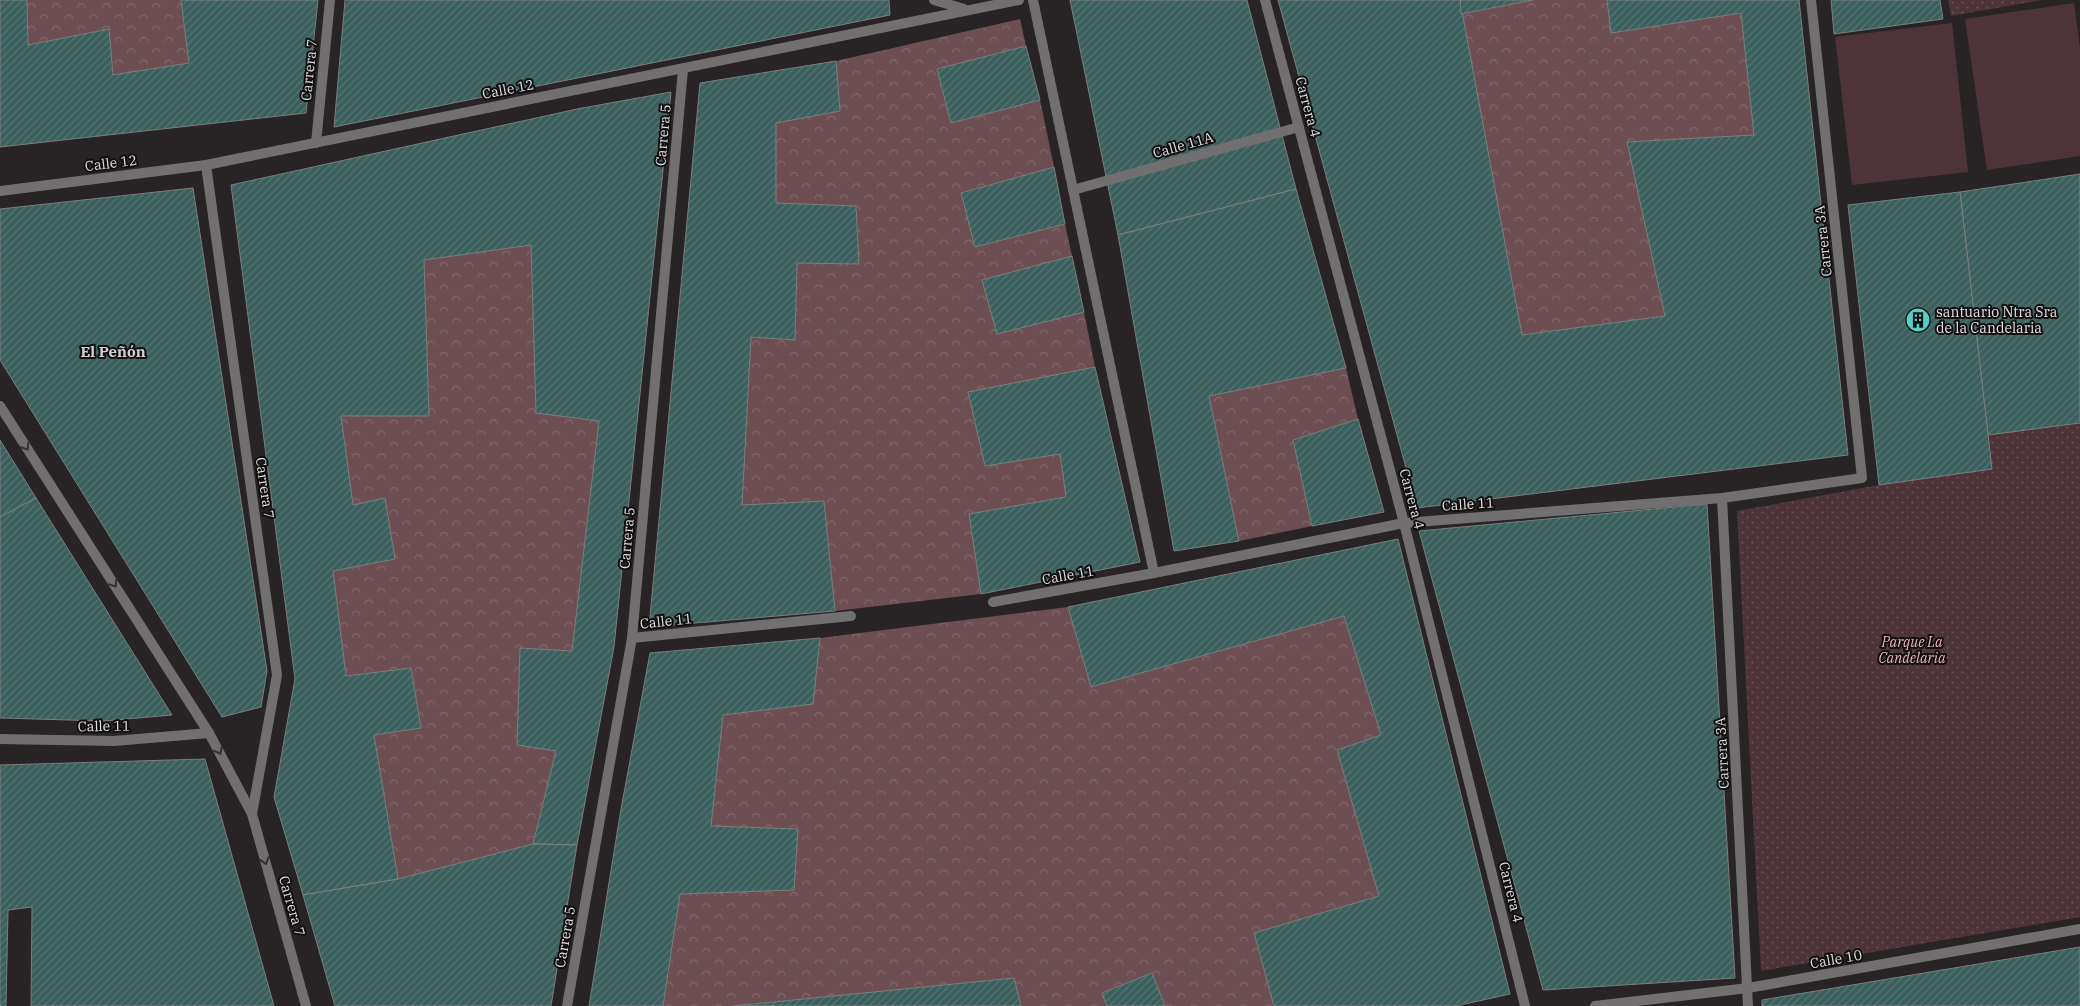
<svg xmlns="http://www.w3.org/2000/svg" width="2080" height="1006" font-family="'IBM Plex Serif',serif">
<style>
.grass{fill:url(#grass-dots)}
.forest{fill:url(#forest-crowns)}
.pitch{fill:#4e3338}
.building{fill:url(#building-hatch);stroke:#7a7f7e}
.lines{fill:none;stroke-linecap:round;stroke-linejoin:round}
.street{stroke:#716f6f;stroke-width:10}
.oneway{stroke:#323030}
.labels{text-anchor:middle;stroke-width:4;stroke-linejoin:round;paint-order:stroke}
.street-label{font-size:14px;fill:#e2dfe0;stroke:#100e0e}
.poi-label{font-size:14px;fill:#e2dfe0;stroke:#100e0e;text-anchor:start}
.park-label{font-size:14px;font-style:italic;fill:#f1b3be;stroke:#100e0e}
.neighbourhood-label{font-size:15px;font-weight:bold;fill:#d4cfd0;stroke:#100e0e}
</style>
<defs>
<pattern id="grass-dots" width="8" height="8" patternUnits="userSpaceOnUse" patternTransform="scale(1.25)"><rect width="8" height="8" fill="#4e3338"/><path d="M2 2h.1M6 6h.1" fill="none" stroke="#675054" stroke-width="1.8" stroke-linecap="round"/></pattern>
<pattern id="forest-crowns" width="20" height="18" patternUnits="userSpaceOnUse" patternTransform="scale(1.25)"><rect width="20" height="18" fill="#6d4e53"/><path d="M2 6a3 3 0 1 1 6 0M12 15a3 3 0 1 1 6 0" fill="none" stroke="#82676b"/></pattern>
<pattern id="building-hatch" width="6" height="6" patternUnits="userSpaceOnUse" patternTransform="scale(1.25)"><rect width="6" height="6" fill="#3a5f5c"/><path d="M-1 1l2-2M0 6l6-6M5 7l2-2" fill="none" stroke="#567673"/></pattern>
</defs>
<rect width="100%" height="100%" fill="#282425"/>
<g class="grass">
<polygon points="1948,0 2042,0 1951,16"/>
<polygon points="2080,423 2080,917 1761,971 1737,511 1879,485 1992,469 1988,435"/>
</g>
<g class="forest">
<polygon points="27,0 181,0 189,63 113,75 109,29 28,45"/>
<polygon points="1533,0 1607,0 1612,33 1741,13 1754,135 1628,142 1665,316 1522,335 1462,14"/>
<polygon points="1020,19 1026,46 937,69 951,123 1040,100 1054,167 961,193 976,247 1065,224 1072,256 983,280 997,334 1084,312 1095,367 969,392 985,466 1060,454 1066,497 969,514 981,594 835,611 824,501 742,505 751,337 795,339 797,263 859,264 856,206 776,203 776,123 840,111 836,61"/>
<polygon points="531,245 536,413 599,421 572,651 520,648 517,744 556,751 533,844 398,879 374,735 421,728 411,668 346,676 333,571 395,559 385,499 353,505 341,416 429,416 424,260"/>
<polygon points="1346,368 1358,419 1293,440 1312,526 1239,541 1209,396"/>
<polygon points="1068,607 1091,687 1344,616 1381,735 1338,750 1379,896 1254,933 1274,1006 1165,1006 1152,973 1102,993 1107,1006 1021,1006 1013,978 733,1006 663,1006 680,894 794,889 798,829 711,826 723,715 813,704 820,638"/>
</g>
<g class="pitch">
<polygon points="2074,3 2080,47 2080,156 1987,170 1965,19"/>
<polygon points="1952,23 1968,172 1852,185 1835,37"/>
</g>
<g class="building">
<polygon points="0,0 27,0 28,45 109,29 113,75 189,63 181,0 318,0 306,113 0,147"/>
<polygon points="345,0 889,0 890,15 334,127"/>
<polygon points="1070,0 1247,0 1296,189 1118,235"/>
<polygon points="1278,0 1460,0 1522,335 1665,316 1627,142 1754,135 1741,13 1611,33 1607,0 1799,0 1848,455 1417,508"/>
<polygon points="1460,0 1533,0 1461,14"/>
<polygon points="1831,0 1940,0 1943,19 1834,34"/>
<polygon points="1026,46 1040,100 951,123 937,69"/>
<polygon points="836,61 840,111 776,123 776,203 856,206 859,264 797,263 795,340 751,337 742,505 824,501 835,611 649,627 700,83"/>
<polygon points="671,92 614,647 577,845 533,844 556,751 517,745 520,648 572,651 599,421 536,413 531,245 424,260 429,416 341,416 353,505 385,498 395,559 333,571 346,676 411,668 421,728 374,735 398,879 303,895 274,797 295,679 231,185 577,109"/>
<polygon points="1054,167 1065,224 975,247 961,193"/>
<polygon points="2080,174 2080,423 1988,435 1960,192"/>
<polygon points="193,188 267,671 261,707 222,717 0,360 0,209"/>
<polygon points="1296,189 1346,368 1209,396 1239,541 1174,551 1118,235"/>
<polygon points="1960,192 1992,469 1879,485 1848,205"/>
<polygon points="1072,256 1084,312 997,334 982,280"/>
<polygon points="1095,367 1140,562 981,594 969,514 1066,497 1060,454 985,466 968,392"/>
<polygon points="1358,419 1384,512 1312,526 1293,440"/>
<polygon points="0,440 36,498 0,517"/>
<polygon points="36,498 172,715 104,721 0,718 0,517"/>
<polygon points="1707,504 1735,978 1543,990 1419,531"/>
<polygon points="1398,539 1510,994 1456,1006 1274,1006 1254,933 1379,896 1337,750 1381,735 1344,616 1091,687 1068,607"/>
<polygon points="820,638 813,704 723,715 711,826 798,829 794,890 680,894 663,1006 589,1006 621,809 650,653"/>
<polygon points="205,759 274,1006 31,1006 32,907 8,910 6,1006 0,1006 0,765"/>
<polygon points="533,844 577,845 551,1006 335,1006 303,895 398,879"/>
<polygon points="2080,947 2080,1006 1762,1006 1762,1000"/>
<polygon points="1152,973 1165,1006 1107,1006 1102,993"/>
<polygon points="1014,978 1021,1006 733,1006"/>
</g>
<g class="lines">
<g class="street">
<polyline points="934,0 964,9"/>
<polyline points="1033,0 1154,573"/>
<polyline points="1265,0 1404,523 1525,1006"/>
<polyline points="316,143 330,0"/>
<polyline points="206,165 277,675 252,814"/>
<polyline points="1073,190 1299,127"/>
<polyline points="0,191 206,165 1019,0"/>
<polyline points="0,406 209,733 252,814 306,1006"/>
<polyline points="1722,498 1748,1006"/>
<polyline points="993,602 1154,573 1404,523 1722,498 1862,478 1811,0"/>
<polyline points="632,638 851,616"/>
<polyline points="0,739 114,741 209,733"/>
<polyline points="567,1006 632,638 683,69"/>
<polyline points="1595,1006 1748,988 2080,929"/>
</g>
</g>
<defs><path id="oneway-chevron" d="M-2-3.5L2.5 0L-2 3.5" fill="none" stroke-width="1.6" stroke-linecap="round" stroke-linejoin="round" transform="scale(1.25)"/></defs>
<g class="oneway">
<use href="#oneway-chevron" transform="translate(26 447) rotate(57)"/>
<use href="#oneway-chevron" transform="translate(114 584) rotate(57)"/>
<use href="#oneway-chevron" transform="translate(219 751) rotate(62)"/>
<use href="#oneway-chevron" transform="translate(265 861) rotate(74)"/>
</g>
<defs>
<symbol id="building-disc" viewBox="-11 -11 22 22"><circle r="9.5" fill="#56cec4" stroke="#100e0e"/><path d="M-4-6H4V6H1V3H-1V6H-4ZM-2.5-4.3h1.7v1.8h-1.7ZM.8-4.3h1.7v1.8H.8ZM-2.5-1h1.7V.8h-1.7ZM.8-1h1.7V.8H.8Z" fill="#111"/></symbol>
</defs>
<g fill-rule="evenodd">
<use href="#building-disc" x="1904" y="306" width="28" height="28"/>
</g>
<g class="labels">
<g class="street-label">
<text transform="translate(309 70) rotate(-84)" y="5">Carrera 7</text>
<text transform="translate(508 89) rotate(-11)" y="5">Calle 12</text>
<text transform="translate(1308 107) rotate(75)" y="5">Carrera 4</text>
<text transform="translate(663 135) rotate(-85)" y="5">Carrera 5</text>
<text transform="translate(1183 145) rotate(-16)" y="5">Calle 11A</text>
<text transform="translate(111 163) rotate(-7)" y="5">Calle 12</text>
<text transform="translate(1823 241) rotate(-96)" y="5">Carrera 3A</text>
<text transform="translate(265 488) rotate(82)" y="5">Carrera 7</text>
<text transform="translate(1412 499) rotate(75)" y="5">Carrera 4</text>
<text transform="translate(1468 504) rotate(-4)" y="5">Calle 11</text>
<text transform="translate(627 538) rotate(-85)" y="5">Carrera 5</text>
<text transform="translate(1068 575) rotate(-10)" y="5">Calle 11</text>
<text transform="translate(666 621) rotate(-6)" y="5">Calle 11</text>
<text transform="translate(104 726) rotate(-1)" y="5">Calle 11</text>
<text transform="translate(1722 753) rotate(-93)" y="5">Carrera 3A</text>
<text transform="translate(1511 892) rotate(76)" y="5">Carrera 4</text>
<text transform="translate(292 906) rotate(74)" y="5">Carrera 7</text>
<text transform="translate(565 937) rotate(-80)" y="5">Carrera 5</text>
<text transform="translate(1836 959) rotate(-10)" y="5">Calle 10</text>
</g>
<g class="poi-label">
<text x="1936" y="317">santuario Ntra Sra<tspan x="1936" dy="16">de la Candelaria</tspan></text>
</g>
<g class="park-label">
<text x="1912" y="647">Parque La<tspan x="1912" dy="16">Candelaria</tspan></text>
</g>
<g class="neighbourhood-label">
<text x="113" y="357">El Peñón</text>
</g>
</g>
</svg>
